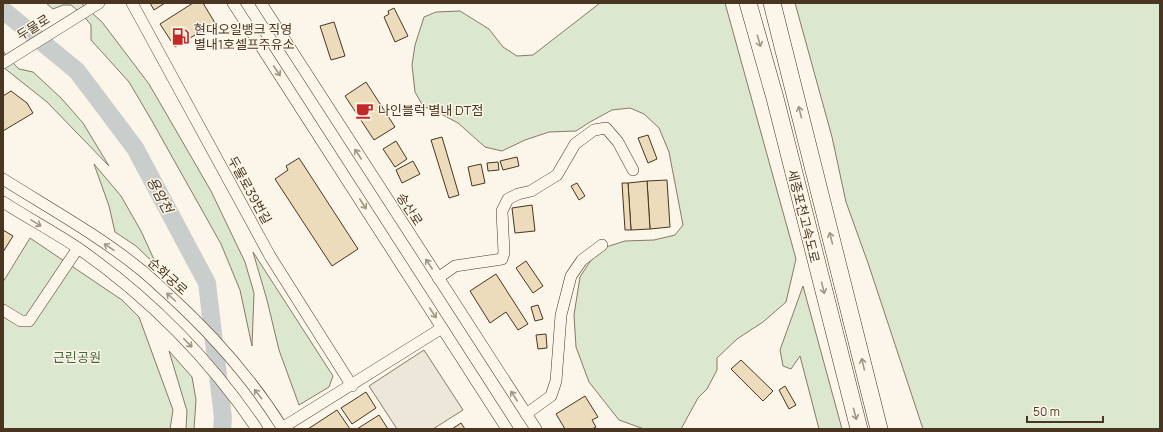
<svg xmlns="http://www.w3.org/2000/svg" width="1163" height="432" font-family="Manrope,'Noto Sans KR',sans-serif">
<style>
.green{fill:#dce7d0;stroke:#887966}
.parking{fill:#ede7d9;stroke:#887966}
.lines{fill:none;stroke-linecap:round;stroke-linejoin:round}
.river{stroke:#c9cecd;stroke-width:18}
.building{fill:#ecdcbc;stroke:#4a3520}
.minor-casing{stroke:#4a3520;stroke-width:12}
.highway-casing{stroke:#4a3520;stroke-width:18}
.minor{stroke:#fbf6e9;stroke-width:11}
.highway{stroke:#fbf6e9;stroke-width:17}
.oneway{stroke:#a29684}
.labels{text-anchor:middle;stroke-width:3;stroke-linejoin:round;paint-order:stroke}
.street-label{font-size:13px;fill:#4a3520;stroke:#fbf6e9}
.poi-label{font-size:13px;fill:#4a3520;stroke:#fbf6e9;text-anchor:start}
.park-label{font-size:13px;fill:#436837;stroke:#fbf6e9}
.water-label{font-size:14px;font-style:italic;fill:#4a3520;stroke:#fbf6e9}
</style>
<rect width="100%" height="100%" fill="#fbf6e9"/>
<g class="green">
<polygon points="46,3 81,3 102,22 149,84 211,191 245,262 254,293 252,346 240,290 221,244 152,121 129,82 91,40 91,25 83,15 71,5 63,5 53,9"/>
<polygon points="600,3 725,3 796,259 786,302 763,322 737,339 717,358 717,370 707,389 698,398 681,429 644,429 619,420 589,382 576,347 574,315 580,277 591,260 606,247 625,241 654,240 675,235 683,225 669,152 659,128 644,114 630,108 612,110 590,122 576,131 549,132 525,140 502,151 485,147 458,123 441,114 423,106 415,92 412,65 415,45 424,17 436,12 460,11 489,29 503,47 517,56 533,55"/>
<polygon points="795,3 1160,3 1160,429 923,429 868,263 846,202 832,137"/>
<polygon points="3,50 6,56 19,69 33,72 61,98 83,123 109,166 47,102 3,67"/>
<polygon points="94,164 121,196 141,231 157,266 136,246 115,232 109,206"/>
<polygon points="30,238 122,300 139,317 173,410 170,429 3,429 3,282"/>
<polygon points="253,252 333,376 329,387 299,405 279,350 267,300"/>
<polygon points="803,286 842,429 819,429 800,356 791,369 783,366 780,350"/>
<polygon points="169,351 192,377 196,400 194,429 186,429 187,411"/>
</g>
<polygon class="parking" points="424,350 463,410 433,429 397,429 369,386"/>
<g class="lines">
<polyline class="river" points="3,10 77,71 135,148 207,283 223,418 222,429"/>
</g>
<g class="building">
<polygon points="150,3 165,3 154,10"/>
<polygon points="193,3 203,3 215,23 175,47 160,24"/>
<polygon points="394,8 408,36 395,42 384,17 389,14 388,11"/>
<polygon points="334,22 345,56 331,60 320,26"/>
<polygon points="366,82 395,127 374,140 345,96"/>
<polygon points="11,91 27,103 33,113 3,131 3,96"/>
<polygon points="648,135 657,159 648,163 638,138"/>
<polygon points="442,137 459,195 449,198 431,140"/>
<polygon points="396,141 407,159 395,167 383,149"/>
<polygon points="517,157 519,166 503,170 500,161"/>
<polygon points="299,158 358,249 332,266 275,179 288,170 286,166"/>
<polygon points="413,161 420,174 402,183 396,170"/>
<polygon points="498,162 499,170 488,171 487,163"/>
<polygon points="481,164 485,183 472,186 468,167"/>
<polygon points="667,180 670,227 650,229 647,181"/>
<polygon points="647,181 650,229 631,230 628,183"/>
<polygon points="577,183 585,196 579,200 571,186"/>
<polygon points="622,183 628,183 631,230 625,230"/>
<polygon points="532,205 535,231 515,233 512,208"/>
<polygon points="3,230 13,236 3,252"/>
<polygon points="526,261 543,286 533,293 516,268"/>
<polygon points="496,274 528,324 518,330 506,312 490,323 470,291"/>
<polygon points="538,305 543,319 535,321 531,307"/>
<polygon points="546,334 547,348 538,349 536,335"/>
<polygon points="741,360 773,391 763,401 731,369"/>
<polygon points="785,386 796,405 789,409 779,390"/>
<polygon points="366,392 376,408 352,424 341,408"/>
<polygon points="585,396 598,417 592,420 596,427 592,429 565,429 556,414"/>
<polygon points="337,410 350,429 308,429"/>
<polygon points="379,415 388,429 357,429"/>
<polygon points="461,423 465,429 452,429"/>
</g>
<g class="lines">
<defs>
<g id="minor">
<polyline points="132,3 270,256 352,386"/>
<polyline points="233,3 507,429"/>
<polyline points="261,3 536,429"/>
<polyline points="3,63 99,3"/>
<path d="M 3,179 C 49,208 98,235 140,269 C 149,276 158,285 167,293 C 211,333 252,379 283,429"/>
<path d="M 3,202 C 28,218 54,232 78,248 C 148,297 209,358 257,429"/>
<polyline points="438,278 455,266 502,259 504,253 502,211 508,199 518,194 531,191 557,175 575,144 594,130 606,128 618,142 633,170"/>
<polyline points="3,310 21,321 29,321 78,248"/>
<polyline points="526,414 551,396 556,381 561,315 571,276 582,260 602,245"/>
<polyline points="282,428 442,328"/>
</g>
<g id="highway">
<polyline points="748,3 775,98 859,429"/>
<polyline points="772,3 879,429"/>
</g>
</defs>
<use href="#minor" class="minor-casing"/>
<use href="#highway" class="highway-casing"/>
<use href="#minor" class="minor"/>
<use href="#highway" class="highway"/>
</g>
<defs><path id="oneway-shaft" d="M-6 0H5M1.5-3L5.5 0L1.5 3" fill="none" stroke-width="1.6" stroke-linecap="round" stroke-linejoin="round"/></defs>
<g class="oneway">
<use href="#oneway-shaft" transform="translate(759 41) rotate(74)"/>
<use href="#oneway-shaft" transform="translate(277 71) rotate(57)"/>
<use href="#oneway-shaft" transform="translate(800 112) rotate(-104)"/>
<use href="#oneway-shaft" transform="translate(358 154) rotate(-123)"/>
<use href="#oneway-shaft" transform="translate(363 204) rotate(57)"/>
<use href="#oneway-shaft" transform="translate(36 223) rotate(31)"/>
<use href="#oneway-shaft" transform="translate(831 238) rotate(-104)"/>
<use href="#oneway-shaft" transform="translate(109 247) rotate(-146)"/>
<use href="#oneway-shaft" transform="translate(429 264) rotate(-123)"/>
<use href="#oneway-shaft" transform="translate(823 288) rotate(76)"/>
<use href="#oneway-shaft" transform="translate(171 297) rotate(-138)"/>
<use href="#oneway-shaft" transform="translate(433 313) rotate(57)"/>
<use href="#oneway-shaft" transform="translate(188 343) rotate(46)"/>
<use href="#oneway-shaft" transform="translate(863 364) rotate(-103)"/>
<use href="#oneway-shaft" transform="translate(258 394) rotate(-128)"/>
<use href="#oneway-shaft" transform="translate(514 396) rotate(-123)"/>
<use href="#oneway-shaft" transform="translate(855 414) rotate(75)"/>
</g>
<defs>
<symbol id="fuel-bare" viewBox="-9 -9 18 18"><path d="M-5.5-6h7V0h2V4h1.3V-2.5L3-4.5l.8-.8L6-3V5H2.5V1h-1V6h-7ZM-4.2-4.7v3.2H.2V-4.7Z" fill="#c62828" stroke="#fbf6e9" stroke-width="2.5" paint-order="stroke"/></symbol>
<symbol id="cafe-bare" viewBox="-9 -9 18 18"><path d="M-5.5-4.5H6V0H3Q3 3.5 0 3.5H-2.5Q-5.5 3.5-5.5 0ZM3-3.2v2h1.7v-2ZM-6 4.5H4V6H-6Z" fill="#c62828" stroke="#fbf6e9" stroke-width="2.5" paint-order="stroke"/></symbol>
</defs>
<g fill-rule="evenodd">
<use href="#fuel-bare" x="168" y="24" width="25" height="25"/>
<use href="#cafe-bare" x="352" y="98" width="25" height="25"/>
</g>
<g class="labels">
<g class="street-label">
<text transform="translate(33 27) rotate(-32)" y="5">두물로</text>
<text transform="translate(250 190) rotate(61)" y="5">두물로39번길</text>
<text transform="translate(410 209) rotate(57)" y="5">송산로</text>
<text transform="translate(804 216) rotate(76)" y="5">세종포천고속도로</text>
<text transform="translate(168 276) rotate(42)" y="5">순화궁로</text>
</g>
<g class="poi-label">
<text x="194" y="34">현대오일뱅크 직영<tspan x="194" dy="15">별내1호셀프주유소</tspan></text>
<text x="378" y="115">나인블럭 별내 DT점</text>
</g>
<g class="park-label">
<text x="77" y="362">근린공원</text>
</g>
<g class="water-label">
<text transform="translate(160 195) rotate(62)" y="5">용암천</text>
</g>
</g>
<rect width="1163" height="432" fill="none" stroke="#4a3520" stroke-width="8"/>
<path d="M1027 416v6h76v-6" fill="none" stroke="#4a3520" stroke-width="2"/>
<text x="1033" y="416" font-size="12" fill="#4a3520" stroke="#fbf6e9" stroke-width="3" paint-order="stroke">50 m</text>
</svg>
